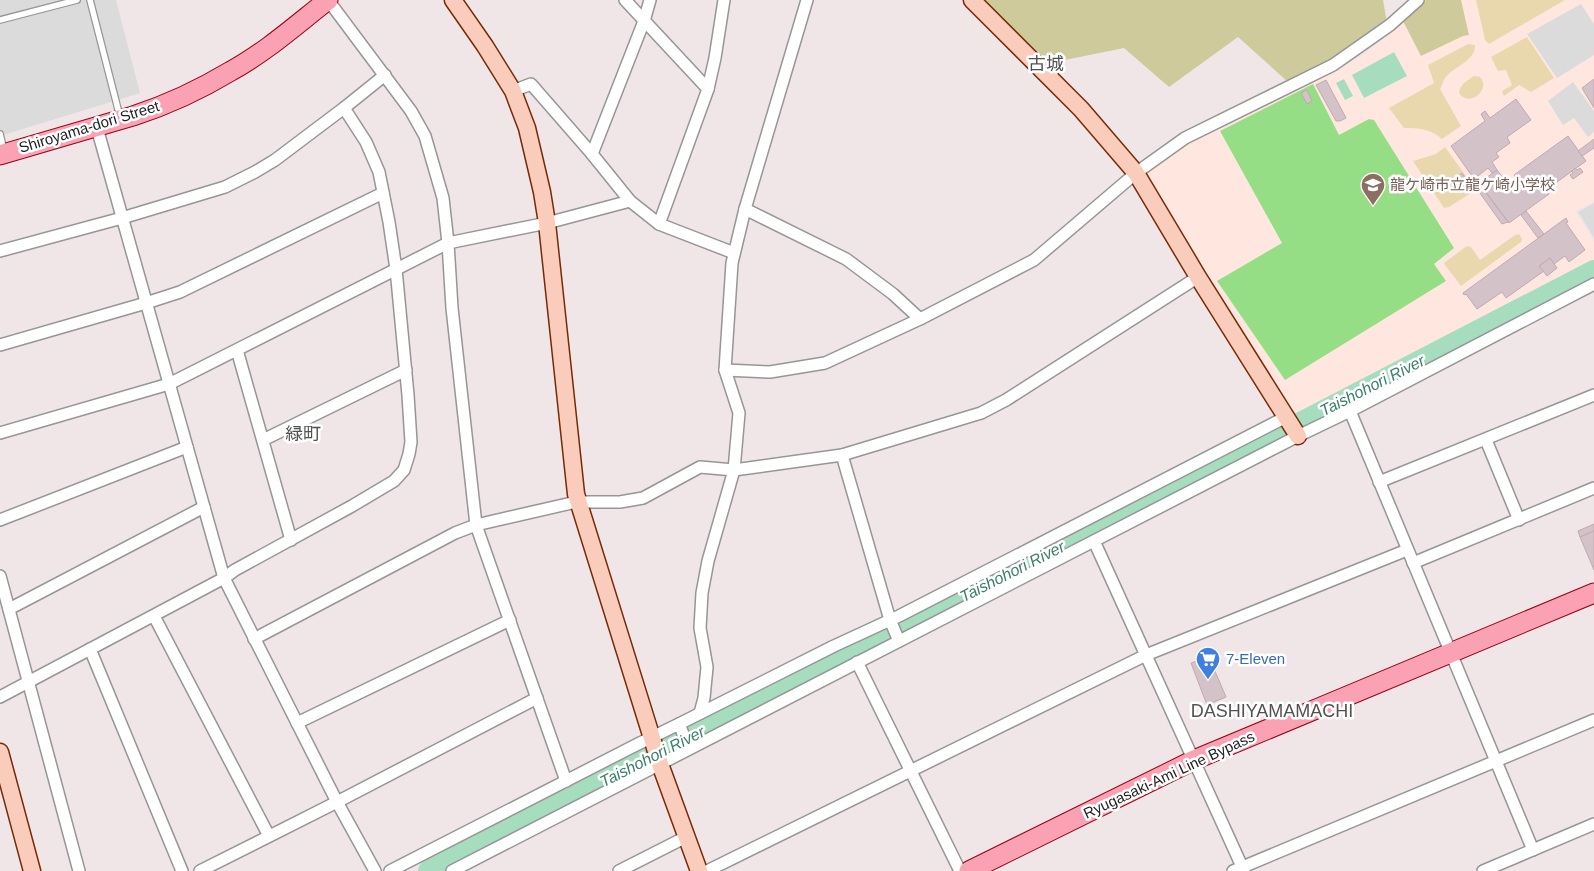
<svg xmlns="http://www.w3.org/2000/svg" width="1594" height="871" font-family="Arial,'Noto Sans JP',sans-serif">
<style>
.education{fill:#ffe7e0}
.grass{fill:#e9d8ad}
.forest{fill:#cfca9b}
.pitch{fill:#95de85}
.parking{fill:#dbdbdb}
.water{fill:#a7ddbf}
.lines{fill:none;stroke-linecap:round;stroke-linejoin:round}
.river{stroke:#a7ddbf;stroke-width:22}
.building{fill:#d3c3c9;stroke:#c2a8b1}
.lane-casing{stroke:#969696;stroke-width:8}
.street-casing{stroke:#969696;stroke-width:14}
.secondary-casing{stroke:#762b07;stroke-width:19}
.primary-casing{stroke:#990214;stroke-width:21}
.lane{stroke:#fff;stroke-width:5.5}
.street{stroke:#fff;stroke-width:11}
.secondary{stroke:#f9ccbb;stroke-width:16}
.primary{stroke:#faa1b4;stroke-width:19}
.labels{text-anchor:middle;stroke-width:5;stroke-linejoin:round;paint-order:stroke}
.street-label{font-size:15px;fill:#1f1f1f;stroke:#fff}
.education-label{font-size:15px;fill:#785e54;stroke:#fff;text-anchor:start}
.shop-label{font-size:15px;fill:#366cbe;stroke:#fff;text-anchor:start}
.water-label{font-size:16px;font-style:italic;fill:#3b7f6b;stroke:#fff}
.quarter-label{font-size:18px;fill:#525252;stroke:#fff}
</style>
<rect width="100%" height="100%" fill="#f0e6e7"/>
<polygon class="education" points="1426,0 1594,0 1594,201 1575,211 1594,242 1594,261 1486,321 1296,415 1268,381 1145,173 1189,143 1361,57 1381,41"/>
<g class="grass">
<polygon points="1476,0 1565,0 1489,44 1485,40"/>
<polygon points="1527,37 1554,78 1531,92 1519,85 1504,96 1502,91 1512,85 1506,70 1498,71 1491,57"/>
<path d="M 1468,44 L 1475,45 C 1476,61 1454,66 1445,78 C 1443,81 1442,86 1440,89 L 1461,126 L 1442,139 C 1431,129 1419,128 1404,128 L 1389,108 L 1434,83 L 1428,65 Z"/>
<path d="M 1474,76 L 1480,77 C 1492,90 1468,108 1459,93 C 1460,84 1467,81 1474,76 Z"/>
<polygon points="1445,147 1476,190 1449,207 1444,208 1413,161 1436,154"/>
<polygon points="1519,234 1522,239 1521,242 1461,286 1445,265 1444,263 1467,246 1471,247 1480,260 1515,235"/>
</g>
<g class="forest">
<polygon points="981,0 1383,0 1387,23 1326,65 1288,82 1238,37 1169,87 1124,48 1050,63"/>
<polygon points="1426,0 1461,0 1469,35 1463,36 1421,56 1403,21"/>
</g>
<polygon class="pitch" points="1313,84 1339,135 1369,119 1374,120 1454,248 1434,264 1446,281 1285,380 1217,281 1282,243 1220,131"/>
<g class="parking">
<polygon points="0,0 116,0 140,93 0,136"/>
<polygon points="1581,4 1594,24 1594,55 1557,78 1527,34"/>
<polygon points="1573,82 1594,111 1594,132 1588,137 1574,118 1563,125 1548,101"/>
<polygon points="1594,203 1594,238 1578,212"/>
</g>
<g class="water">
<polygon points="1394,52 1407,76 1364,98 1352,75"/>
<polygon points="1344,79 1353,96 1345,100 1336,83"/>
</g>
<g class="lines">
<polyline class="river" points="429,871 1179,486 1594,271"/>
</g>
<g class="building">
<polygon points="1594,79 1594,108 1582,88"/>
<polygon points="1326,80 1346,118 1340,121 1336,121 1316,85"/>
<polygon points="1307,90 1312,101 1307,104 1301,93"/>
<polygon points="1516,99 1531,120 1507,137 1510,143 1496,153 1499,157 1492,162 1497,170 1492,173 1488,168 1474,179 1451,146 1485,121 1481,114 1485,111 1490,118"/>
<polygon points="1568,136 1586,161 1546,190 1549,194 1509,223 1479,183 1497,170 1508,184 1516,178 1514,175"/>
<polygon points="1594,139 1594,148 1582,156 1578,151"/>
<polygon points="1575,168 1577,170 1580,168 1583,172 1573,179 1570,175 1573,173 1572,171"/>
<polygon points="1462,173 1471,187 1463,193 1454,179"/>
<polygon points="1480,185 1508,222 1502,224 1477,189"/>
<polygon points="1526,211 1544,234 1538,238 1521,215"/>
<polygon points="1566,218 1568,222 1566,223 1585,250 1569,262 1565,256 1554,264 1550,258 1539,266 1544,271 1506,298 1502,292 1477,309 1466,294 1464,295 1463,293"/>
<polygon points="1550,258 1557,268 1547,276 1539,266"/>
<polygon points="1594,524 1594,531 1580,537 1578,531"/>
<polygon points="1594,531 1594,570 1580,537"/>
<polygon points="1209,657 1226,697 1207,705 1191,663"/>
</g>
<g class="lines">
<defs>
<g id="lane">
<polyline points="90,0 120,117"/>
<polyline points="0,20 77,0"/>
<polyline points="0,134 4,151"/>
</g>
<g id="street">
<polyline points="328,0 411,111 425,136 443,198 448,243 452,308 476,525 566,781"/>
<polyline points="625,0 708,89"/>
<polyline points="513,91 531,84 592,154 630,201 659,224 734,253"/>
<polyline points="97,128 224,578 337,802 375,871"/>
<polyline points="592,154 644,21 650,0"/>
<polyline points="745,209 846,259 893,294 920,319"/>
<polyline points="659,224 708,89 715,58 724,0"/>
<polyline points="0,251 122,218 225,187 255,172 275,160 344,108 385,75"/>
<polyline points="0,345 146,303 180,292 383,193"/>
<polyline points="237,350 291,540"/>
<polyline points="725,370 770,372 825,363 920,319 1034,260 1136,173 1185,138 1333,65 1390,25 1418,0"/>
<polyline points="1350,411 1533,850"/>
<polyline points="0,433 169,384 448,243 547,223 630,201"/>
<polyline points="263,440 406,370"/>
<polyline points="1486,440 1519,520"/>
<polyline points="842,455 890,620 899,641"/>
<polyline points="1379,482 1594,395"/>
<polyline points="0,520 187,447"/>
<polyline points="1094,541 1244,871"/>
<polyline points="1413,563 1594,488"/>
<polyline points="0,576 79,871"/>
<polyline points="9,609 204,507"/>
<polyline points="154,616 269,836"/>
<polyline points="254,639 455,533 476,525 576,502 620,502 643,498 700,467 734,470 842,455 981,413 1006,400 1198,277"/>
<polyline points="90,649 182,871"/>
<polyline points="857,662 960,871"/>
<polyline points="0,697 224,578 235,570 352,506 394,481 404,470 409,454 411,442 408,395 396,269 389,222 379,172 366,142 344,108"/>
<polyline points="700,713 704,698 707,667 700,628 702,593 708,561 734,470 739,413 725,370 732,263 745,209 807,0"/>
<polyline points="297,723 510,620"/>
<polyline points="679,724 689,748"/>
<polyline points="200,871 337,802 537,698"/>
<polyline points="390,871 638,744 679,724 834,646 899,616 1286,417"/>
<polyline points="452,871 1298,436 1350,411 1594,284"/>
<polyline points="619,871 686,837"/>
<polyline points="707,871 1146,655 1407,550"/>
<polyline points="1233,871 1594,720"/>
<polyline points="1483,871 1594,824"/>
</g>
<g id="secondary">
<polyline points="453,0 485,46 513,91 527,128 542,192 547,223 576,494 660,764 699,871"/>
<polyline points="972,0 1081,109 1136,173 1198,277 1298,436"/>
<polyline points="0,752 32,871"/>
</g>
<g id="primary">
<path d="M 0,155 L 133,116 C 167,105 201,89 231,71 C 266,52 297,24 328,0"/>
<polyline points="969,871 1194,760 1594,593"/>
</g>
</defs>
<use href="#lane" class="lane-casing"/>
<use href="#street" class="street-casing"/>
<use href="#secondary" class="secondary-casing"/>
<use href="#primary" class="primary-casing"/>
<use href="#lane" class="lane"/>
<use href="#street" class="street"/>
<use href="#secondary" class="secondary"/>
<use href="#primary" class="primary"/>
</g>
<defs>
<symbol id="school-pin" viewBox="-11 -11 22 30"><path d="M0 17L-7.5 6A9.5 9.5 0 1 1 7.5 6Z" fill="#8d6e63" stroke="#fff"/><path d="M0-5L7-2L0 1L-7-2ZM-4 1L0 2.5L4 1V4Q0 6-4 4Z" fill="#fff"/></symbol>
<symbol id="supermarket-pin" viewBox="-11 -11 22 30"><path d="M0 17L-7.5 6A9.5 9.5 0 1 1 7.5 6Z" fill="#3f7fe0" stroke="#fff"/><path d="M-6-5.5h2.5l.6 2H6L4.5 2H-2.5L-4.4-4H-6ZM-1.5 3.2a1.3 1.3 0 1 0 .1 0ZM3 3.2a1.3 1.3 0 1 0 .1 0Z" fill="#fff"/></symbol>
</defs>
<g fill-rule="evenodd">
<use href="#school-pin" x="1359" y="171" width="28" height="38"/>
<use href="#supermarket-pin" x="1194" y="645" width="28" height="38"/>
</g>
<g class="labels">
<g class="street-label">
<text transform="translate(89 127) rotate(-17)" y="5">Shiroyama-dori Street</text>
<text transform="translate(1169 775) rotate(-25)" y="5">Ryugasaki-Ami Line Bypass</text>
</g>
<g class="education-label">
<text x="1390" y="190">龍ケ崎市立龍ケ崎小学校</text>
</g>
<g class="shop-label">
<text x="1226" y="664">7-Eleven</text>
</g>
<g class="water-label">
<text transform="translate(1372 385) rotate(-27)" y="6">Taishohori River</text>
<text transform="translate(1012 571) rotate(-27)" y="6">Taishohori River</text>
<text transform="translate(652 756) rotate(-27)" y="6">Taishohori River</text>
</g>
<g class="quarter-label">
<text x="1046" y="70">古城</text>
<text x="303" y="440">緑町</text>
<text x="1272" y="717">DASHIYAMAMACHI</text>
</g>
</g>
</svg>
